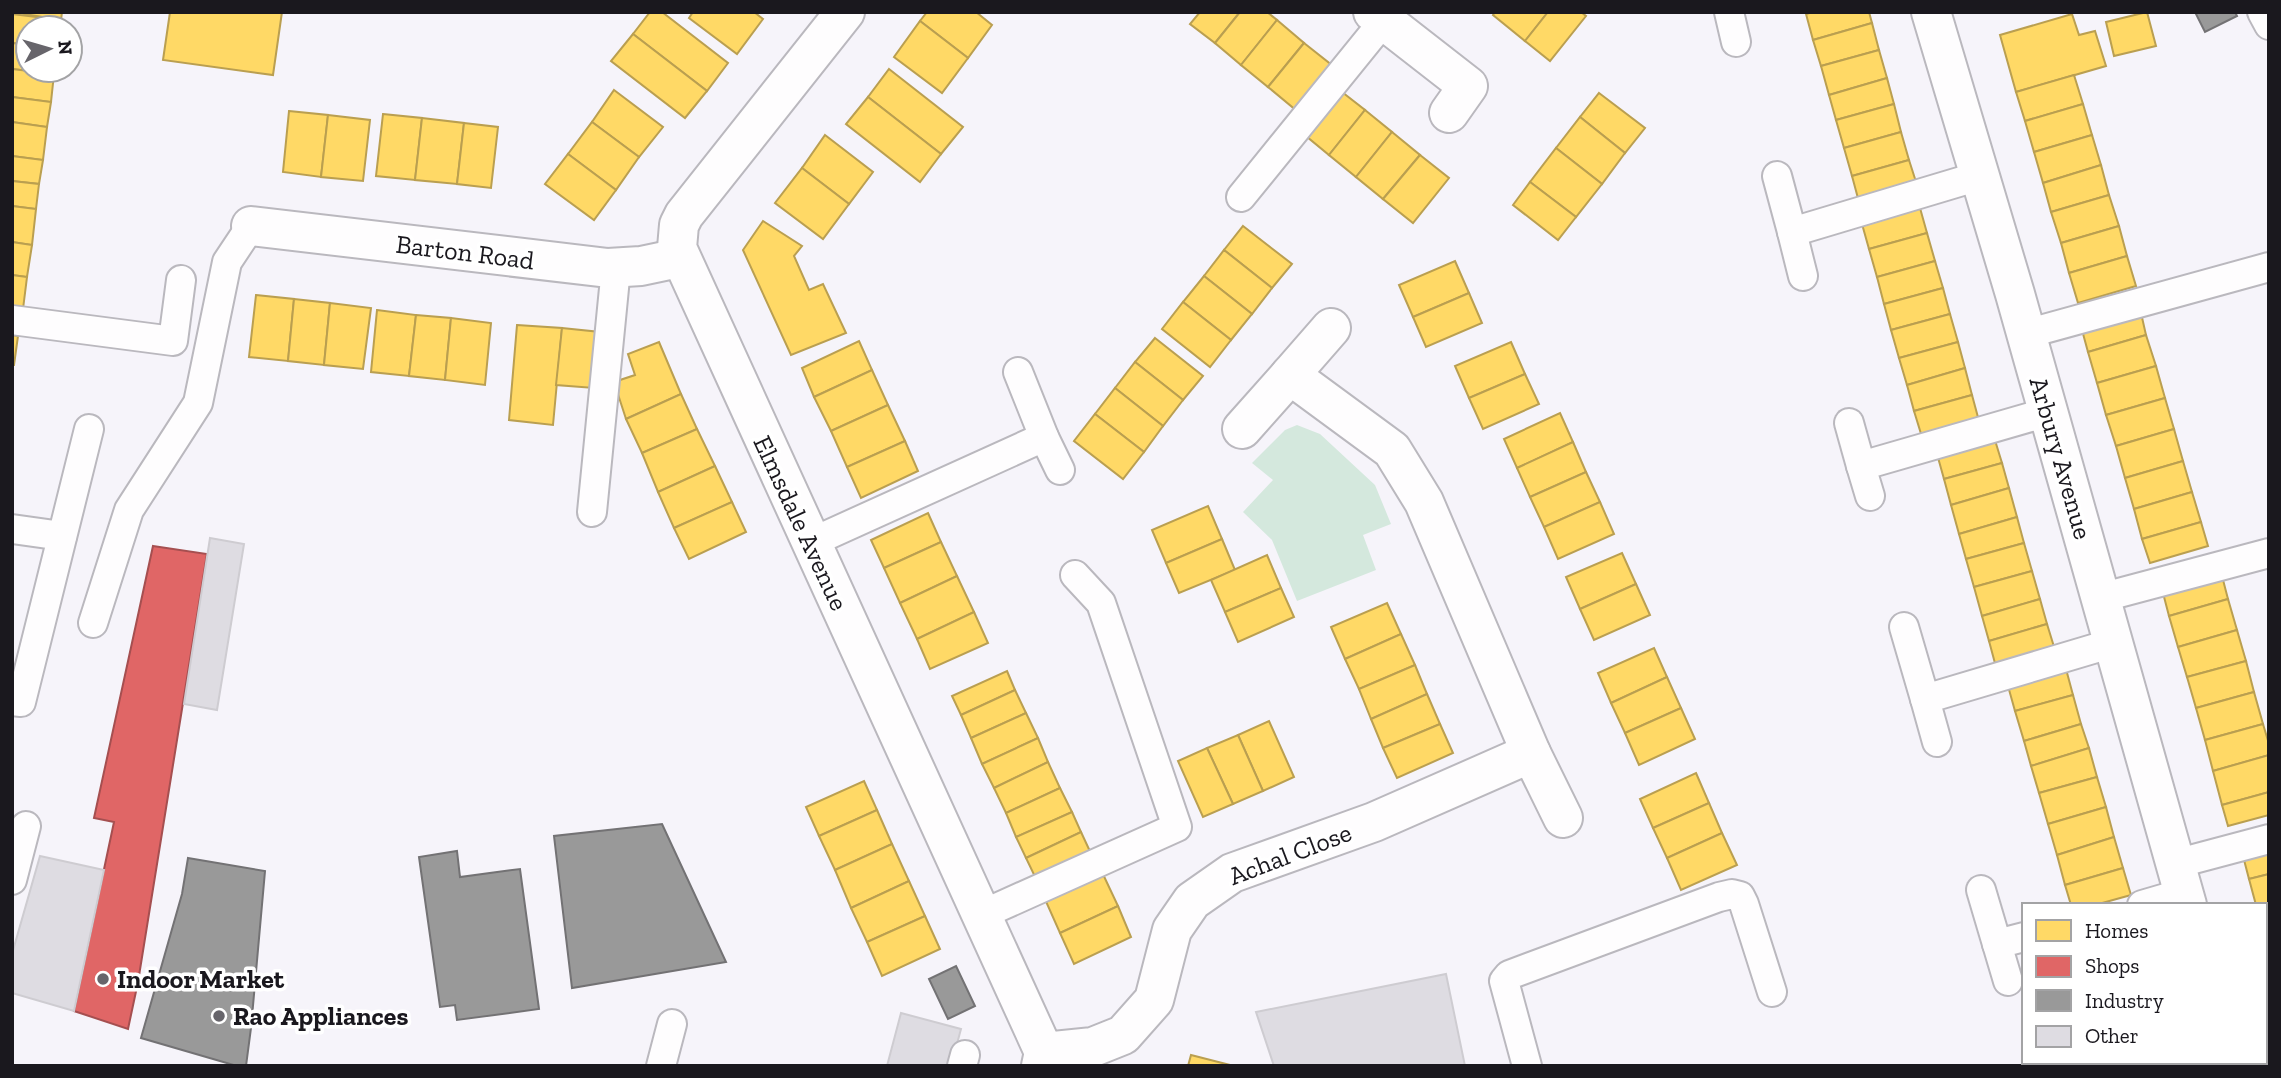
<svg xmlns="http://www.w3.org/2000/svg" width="2281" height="1078" font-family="'Zilla Slab',serif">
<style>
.green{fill:#d4e8dd}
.homes{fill:#ffd966;stroke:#ba9f50;stroke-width:2}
.shops{fill:#e06666;stroke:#a54f50;stroke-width:2}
.industry{fill:#999;stroke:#737274;stroke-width:2}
.building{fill:#dedce2;stroke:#ceccd1;stroke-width:2}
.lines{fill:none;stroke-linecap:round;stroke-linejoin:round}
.lane-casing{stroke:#bab8be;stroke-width:32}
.street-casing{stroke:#bab8be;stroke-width:42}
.lane{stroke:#fefdfe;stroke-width:28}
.street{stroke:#fefdfe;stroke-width:38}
.poi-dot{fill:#67656b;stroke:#fff;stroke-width:2.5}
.labels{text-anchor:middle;stroke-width:7;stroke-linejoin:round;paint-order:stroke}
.street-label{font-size:26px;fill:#1a181e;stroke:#fff}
.poi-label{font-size:26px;font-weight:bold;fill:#1a181e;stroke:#fff;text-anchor:start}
</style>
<rect width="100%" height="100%" fill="#f6f4fa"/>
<polygon class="green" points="1297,425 1320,434 1375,485 1391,524 1363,535 1376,570 1297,601 1272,540 1243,512 1273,480 1252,463 1285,430"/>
<g class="homes">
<polygon points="12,12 62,12 61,20"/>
<polygon points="170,12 282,12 273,75 163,60"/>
<polygon points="650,12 662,12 728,63 707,91 633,34"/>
<polygon points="693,12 754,12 763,19 737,54 689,18"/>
<polygon points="927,12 976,12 992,25 968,58 920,21"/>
<polygon points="1200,12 1240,12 1215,43 1190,24"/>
<polygon points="1240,12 1267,12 1277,20 1241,65 1215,43"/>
<polygon points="1495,12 1548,12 1525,41 1493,15"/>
<polygon points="1548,12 1581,12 1586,16 1550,61 1525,41"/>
<polygon points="1813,12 1869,12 1872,23 1813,40 1806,14"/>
<polygon points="2147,12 2156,46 2114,56 2106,22"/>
<polygon points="12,14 61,20 60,28 28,28 28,45 12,43"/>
<polygon points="2072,14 2079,35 2095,31 2106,66 2016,92 2000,35"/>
<polygon points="1277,20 1304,43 1268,87 1241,65"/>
<polygon points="920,21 968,58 942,93 894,57"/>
<polygon points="1872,23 1879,50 1821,66 1813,40"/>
<polygon points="633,34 707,91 685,118 611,61"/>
<polygon points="12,43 28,45 28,70 54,70 54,74 12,69"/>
<polygon points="1304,43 1333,66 1297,111 1268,87"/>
<polygon points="1879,50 1887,78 1829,95 1821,66"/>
<polygon points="12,69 54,74 51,102 12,97"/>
<polygon points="889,69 963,127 941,154 868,97"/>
<polygon points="2074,75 2083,104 2025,121 2016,92"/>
<polygon points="1887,78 1894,104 1836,120 1829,95"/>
<polygon points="614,90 663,127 639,157 592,122"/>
<polygon points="1342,92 1365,110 1329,155 1306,136"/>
<polygon points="1599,93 1645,128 1625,153 1580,117"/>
<polygon points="12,97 51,102 47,127 12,122"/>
<polygon points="868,97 941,154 920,182 846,124"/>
<polygon points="1894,104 1901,132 1844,148 1836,120"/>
<polygon points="2083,104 2092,135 2034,152 2025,121"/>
<polygon points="1365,110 1392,132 1356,177 1329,155"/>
<polygon points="289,111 328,115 321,177 283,172"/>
<polygon points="383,114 422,118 415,180 376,176"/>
<polygon points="328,115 370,120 363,181 321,177"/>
<polygon points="1580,117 1625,153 1602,184 1556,148"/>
<polygon points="422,118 464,123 457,184 415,180"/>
<polygon points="12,122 47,127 43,160 12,156"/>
<polygon points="592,122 639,157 616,190 568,154"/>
<polygon points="464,123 498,127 491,188 457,184"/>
<polygon points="1392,132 1420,155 1383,199 1356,177"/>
<polygon points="1901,132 1909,160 1852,176 1844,148"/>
<polygon points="825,135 873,172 849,204 802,168"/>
<polygon points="2092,135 2101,165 2043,183 2034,152"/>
<polygon points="1556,148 1602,184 1576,217 1530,182"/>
<polygon points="568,154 616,190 594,220 545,184"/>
<polygon points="1420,155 1449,178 1413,223 1383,199"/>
<polygon points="12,156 43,160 39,184 12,181"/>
<polygon points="1909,160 1917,185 1859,202 1852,176"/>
<polygon points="2101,165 2109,195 2051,212 2043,183"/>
<polygon points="802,168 849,204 823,239 775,203"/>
<polygon points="12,181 39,184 36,209 12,206"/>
<polygon points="1530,182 1576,217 1558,240 1513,205"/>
<polygon points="2109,195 2119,226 2061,243 2051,212"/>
<polygon points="12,206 36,209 32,245 12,242"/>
<polygon points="1920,208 1927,233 1869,249 1862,224"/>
<polygon points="763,221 802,246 794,256 809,290 823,284 846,333 791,355 743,250"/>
<polygon points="1243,226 1292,264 1272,288 1224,250"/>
<polygon points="2119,226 2127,256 2069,273 2061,243"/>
<polygon points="1927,233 1935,261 1877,277 1869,249"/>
<polygon points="12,242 32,245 27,277 12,275"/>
<polygon points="1224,250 1272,288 1252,314 1204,276"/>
<polygon points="2127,256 2136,286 2078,303 2069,273"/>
<polygon points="1455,261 1469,293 1413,317 1399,285"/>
<polygon points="1935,261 1943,288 1884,304 1877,277"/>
<polygon points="12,275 27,277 23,309 12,308"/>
<polygon points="1204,276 1252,314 1231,340 1183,302"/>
<polygon points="1943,288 1950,314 1891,330 1884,304"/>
<polygon points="1469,293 1482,323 1426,347 1413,317"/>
<polygon points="256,295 294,299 288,361 249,357"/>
<polygon points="294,299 330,303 324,365 288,361"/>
<polygon points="1183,302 1231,340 1210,367 1162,329"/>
<polygon points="330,303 371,308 363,369 324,365"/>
<polygon points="377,310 416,315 409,376 371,372"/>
<polygon points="2141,313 2146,335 2088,352 2082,330"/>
<polygon points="1950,314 1958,342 1899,358 1891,330"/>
<polygon points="416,315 451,318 445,380 409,376"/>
<polygon points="451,318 491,323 485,385 445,380"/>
<polygon points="517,325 562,328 553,425 509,420"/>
<polygon points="562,328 600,332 594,388 556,385"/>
<polygon points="12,335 18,336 14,365 12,365"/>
<polygon points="2146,335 2156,366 2097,383 2088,352"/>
<polygon points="1155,338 1203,376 1183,400 1135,362"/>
<polygon points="859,341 872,370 814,397 802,368"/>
<polygon points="659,342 681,394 626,419 614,382 635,375 628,354"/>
<polygon points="1511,342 1525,374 1469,398 1455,366"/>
<polygon points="1958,342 1965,368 1907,385 1899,358"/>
<polygon points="1135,362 1183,400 1163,426 1115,388"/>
<polygon points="2156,366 2165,398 2106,415 2097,383"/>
<polygon points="1965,368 1972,395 1914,411 1907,385"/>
<polygon points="872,370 888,405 831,431 814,397"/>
<polygon points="1525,374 1539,404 1483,429 1469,398"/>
<polygon points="1115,388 1163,426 1144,452 1095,414"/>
<polygon points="681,394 697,429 642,453 626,419"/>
<polygon points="1972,395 1979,421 1922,437 1914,411"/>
<polygon points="2165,398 2174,429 2116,446 2106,415"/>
<polygon points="888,405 905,441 847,467 831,431"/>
<polygon points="1560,413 1573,442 1517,468 1504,439"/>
<polygon points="1095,414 1144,452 1123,479 1074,441"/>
<polygon points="697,429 715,466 658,492 642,453"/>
<polygon points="2174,429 2183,461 2125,478 2116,446"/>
<polygon points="1994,437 2002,463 1944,479 1937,454"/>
<polygon points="905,441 918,471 861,498 847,467"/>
<polygon points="1573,442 1586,472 1530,497 1517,468"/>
<polygon points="2183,461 2192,492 2134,509 2125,478"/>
<polygon points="2002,463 2009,488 1951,505 1944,479"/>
<polygon points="715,466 732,502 674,528 658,492"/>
<polygon points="1586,472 1600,502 1544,527 1530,497"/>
<polygon points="2009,488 2017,517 1959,534 1951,505"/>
<polygon points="2192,492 2201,522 2142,539 2134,509"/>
<polygon points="732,502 746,532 689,559 674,528"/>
<polygon points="1600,502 1614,534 1558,559 1544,527"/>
<polygon points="1208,506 1222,539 1166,563 1152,530"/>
<polygon points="928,513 941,542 884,568 871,540"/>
<polygon points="2017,517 2024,543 1966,559 1959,534"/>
<polygon points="2201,522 2208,546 2150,563 2142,539"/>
<polygon points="1222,539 1235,570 1179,593 1166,563"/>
<polygon points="941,542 957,576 900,603 884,568"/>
<polygon points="2024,543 2032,571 1974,587 1966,559"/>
<polygon points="1622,553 1636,584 1580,609 1566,577"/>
<polygon points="1267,555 1281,588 1225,612 1211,580"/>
<polygon points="2032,571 2040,599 1982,616 1974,587"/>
<polygon points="957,576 974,612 917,639 900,603"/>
<polygon points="2222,576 2228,599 2169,616 2163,593"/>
<polygon points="1636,584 1650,615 1594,640 1580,609"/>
<polygon points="1281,588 1294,617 1238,642 1225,612"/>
<polygon points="2040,599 2047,624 1989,641 1982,616"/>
<polygon points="2228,599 2237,630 2178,647 2169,616"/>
<polygon points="1387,603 1401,634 1345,659 1331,627"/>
<polygon points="974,612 988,643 930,669 917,639"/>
<polygon points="2047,624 2055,650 1996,667 1989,641"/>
<polygon points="2237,630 2246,661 2187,677 2178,647"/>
<polygon points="1401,634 1415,665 1359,689 1345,659"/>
<polygon points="1654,648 1667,677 1611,703 1598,673"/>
<polygon points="2246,661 2254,692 2196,708 2187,677"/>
<polygon points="1415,665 1427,694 1371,719 1359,689"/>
<polygon points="2066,669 2073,695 2015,711 2008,686"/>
<polygon points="1007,671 1015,690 961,715 952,696"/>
<polygon points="1667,677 1681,708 1625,733 1611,703"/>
<polygon points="1015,690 1026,713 971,738 961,715"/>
<polygon points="2254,692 2263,724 2205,740 2196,708"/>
<polygon points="1427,694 1440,724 1383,748 1371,719"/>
<polygon points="2073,695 2081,724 2024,741 2015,711"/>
<polygon points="1681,708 1695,739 1639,765 1625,733"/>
<polygon points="1026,713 1038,738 982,764 971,738"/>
<polygon points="1269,721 1294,777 1263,791 1238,735"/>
<polygon points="1440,724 1453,753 1397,778 1383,748"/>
<polygon points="2081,724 2089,748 2031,766 2024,741"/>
<polygon points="2263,724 2269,744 2269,755 2213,771 2205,740"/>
<polygon points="1238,735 1263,791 1233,804 1207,748"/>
<polygon points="1038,738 1048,762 994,788 982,764"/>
<polygon points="1207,748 1233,804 1203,817 1178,761"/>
<polygon points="2089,748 2097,777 2039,793 2031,766"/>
<polygon points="2269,755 2269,792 2222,805 2213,771"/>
<polygon points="1048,762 1060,788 1006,813 994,788"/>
<polygon points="1696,773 1709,803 1653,828 1640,799"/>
<polygon points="2097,777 2106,807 2048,824 2039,793"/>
<polygon points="864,781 877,810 819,836 806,807"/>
<polygon points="1060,788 1072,812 1016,837 1006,813"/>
<polygon points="2269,792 2269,815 2228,826 2222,805"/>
<polygon points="1709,803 1722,833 1667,858 1653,828"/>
<polygon points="2106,807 2114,837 2057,855 2048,824"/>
<polygon points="877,810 892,844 835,870 819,836"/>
<polygon points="1072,812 1081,832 1026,858 1016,837"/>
<polygon points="1081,832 1094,860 1039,885 1026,858"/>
<polygon points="1722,833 1737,865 1681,890 1667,858"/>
<polygon points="2114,837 2123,868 2065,885 2057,855"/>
<polygon points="892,844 909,881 851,908 835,870"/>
<polygon points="2269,850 2269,874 2249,879 2243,856"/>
<polygon points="2123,868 2131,895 2095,905 2071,905 2065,885"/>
<polygon points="1101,870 1118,906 1060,933 1044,897"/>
<polygon points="2269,874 2269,907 2265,908 2265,905 2256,905 2249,879"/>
<polygon points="909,881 925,916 867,942 851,908"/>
<polygon points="1118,906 1131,937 1074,964 1060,933"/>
<polygon points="2269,907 2269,942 2266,943 2265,908"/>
<polygon points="925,916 940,949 882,976 867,942"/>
<polygon points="1191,1055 1234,1066 1188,1066"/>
<polygon points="2112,1062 2175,1062 2176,1066 2113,1066"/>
</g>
<polygon class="shops" points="153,546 207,554 138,982 128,1029 74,1011 114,822 94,818"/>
<g class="industry">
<polygon points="2195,12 2235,12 2237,16 2205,32"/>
<polygon points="662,824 726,962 572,988 554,836"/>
<polygon points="457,851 460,877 520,869 539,1009 457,1020 455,1005 440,1007 419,857"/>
<polygon points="188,858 265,871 251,1028 246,1066 237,1066 141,1038 182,894"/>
<polygon points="956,966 975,1006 948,1019 929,979"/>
</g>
<g class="building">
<polygon points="210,538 244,544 217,710 184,704"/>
<polygon points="40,856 104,870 74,1011 12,993 12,954"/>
<polygon points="1446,974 1465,1066 1274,1066 1256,1012"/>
<polygon points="901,1013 961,1029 951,1066 887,1066"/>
</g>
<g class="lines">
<defs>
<g id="lane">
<polyline points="1729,12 1736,42"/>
<polyline points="2262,12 2269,25"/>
<polyline points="1777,176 1792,232"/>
<polyline points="1241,197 1391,12"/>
<polyline points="1803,276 1792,232 1979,176"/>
<polyline points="12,320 173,341 181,280"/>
<polyline points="2026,334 2269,267"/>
<polyline points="1849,423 1861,466"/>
<polyline points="1044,437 1060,470"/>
<polyline points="1870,496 1861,466 2048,412"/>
<polyline points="592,512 616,268"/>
<polyline points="12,529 62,536"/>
<polyline points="810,543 1044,437 1018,372"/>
<polyline points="2100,598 2269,553"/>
<polyline points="93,623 129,510 198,403 227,262 251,226"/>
<polyline points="1904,627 1925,699"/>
<polyline points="12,701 21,702 89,429"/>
<polyline points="1937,742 1925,699 2113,643"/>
<polyline points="2175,864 2269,839"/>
<polyline points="12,880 26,826"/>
<polyline points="1981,890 1997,944"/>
<polyline points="2142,905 2183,893"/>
<polyline points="981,915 1177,827 1101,603 1075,575"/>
<polyline points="2008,981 1997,944 2024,937"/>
<polyline points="661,1066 672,1024"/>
<polyline points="962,1066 965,1055"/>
<polyline points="1527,1066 1504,981 1509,975 1719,897 1732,894 1740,896 1744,904 1772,992"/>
</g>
<g id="street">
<polyline points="845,12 684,215 679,225 677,248 1044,1052 1041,1066"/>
<polyline points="1373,12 1468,86 1449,113"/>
<polyline points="1931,12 2015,294 2187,905"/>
<polyline points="251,226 608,268 641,266 679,258"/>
<polyline points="1290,375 1331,328"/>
<polyline points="1242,429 1290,375 1392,450 1424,502 1531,753 1563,818"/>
<polyline points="1044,1052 1093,1047 1123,1035 1154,1000 1172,930 1192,901 1232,873 1374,822 1531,753"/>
<polyline points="2231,1062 2232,1066"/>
</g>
</defs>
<use href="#lane" class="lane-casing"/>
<use href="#street" class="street-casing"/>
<use href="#lane" class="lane"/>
<use href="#street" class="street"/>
</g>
<g class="poi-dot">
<circle cx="103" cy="979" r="7"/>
<circle cx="219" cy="1016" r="7"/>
</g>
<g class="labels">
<g class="street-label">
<text transform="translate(465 252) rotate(7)" y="9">Barton Road</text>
<text transform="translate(2061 458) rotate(74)" y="9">Arbury Avenue</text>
<text transform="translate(801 523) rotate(65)" y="9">Elmsdale Avenue</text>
<text transform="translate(1290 854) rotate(-21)" y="9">Achal Close</text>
</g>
<g class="poi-label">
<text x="117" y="988">Indoor Market</text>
<text x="233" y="1025">Rao Appliances</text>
</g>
</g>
<rect width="2281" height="1078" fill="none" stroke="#1a181e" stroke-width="28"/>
<rect x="2022" y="903" width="245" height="161" fill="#ffffff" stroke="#a3a3a5" stroke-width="2"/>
<rect x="2036" y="920" width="35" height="21" fill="#ffd966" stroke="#a3a3a5" stroke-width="2"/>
<text x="2085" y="938" font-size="21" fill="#1a181e">Homes</text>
<rect x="2036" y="956" width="35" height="21" fill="#e06666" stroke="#a3a3a5" stroke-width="2"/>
<text x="2085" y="973" font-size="21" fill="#1a181e">Shops</text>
<rect x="2036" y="990" width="35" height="21" fill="#999999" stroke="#a3a3a5" stroke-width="2"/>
<text x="2085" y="1008" font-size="21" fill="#1a181e">Industry</text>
<rect x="2036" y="1026" width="35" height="21" fill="#dedce2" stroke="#a3a3a5" stroke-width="2"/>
<text x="2085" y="1043" font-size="21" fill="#1a181e">Other</text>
<g transform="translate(49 49) rotate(85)"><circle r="33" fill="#ffffff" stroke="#a3a3a5" stroke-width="2"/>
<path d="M0-5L12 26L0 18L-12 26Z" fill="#67656b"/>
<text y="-10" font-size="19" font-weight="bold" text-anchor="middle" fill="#1a181e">N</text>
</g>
</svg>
